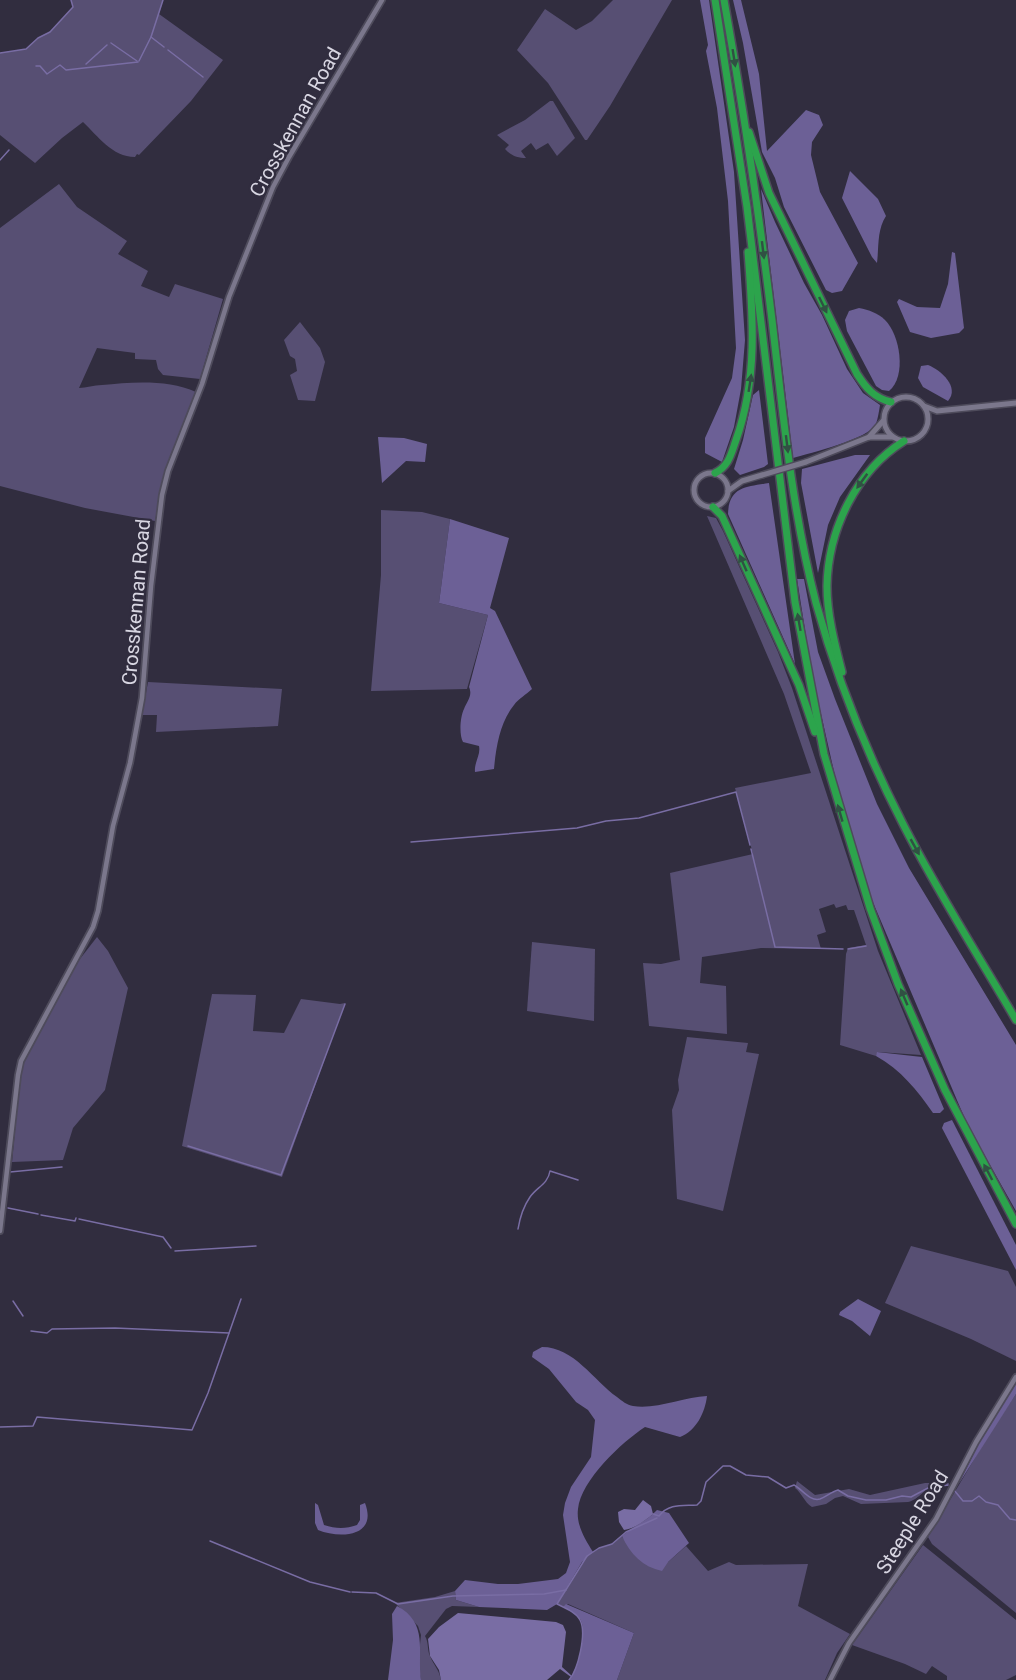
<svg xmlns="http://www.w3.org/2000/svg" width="1016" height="1680" font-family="Roboto,sans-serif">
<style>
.green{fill:#574f73}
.forest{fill:#6c6096}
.water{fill:#796da4}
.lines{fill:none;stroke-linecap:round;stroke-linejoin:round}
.stream{stroke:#796da4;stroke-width:1.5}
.tertiary-casing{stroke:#4e4b5b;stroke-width:8}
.secondary-casing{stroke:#4e4b5b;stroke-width:8}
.motorway-casing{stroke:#4e4b5b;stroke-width:10}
.tertiary{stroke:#7b778c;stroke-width:4.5}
.secondary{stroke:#7b778c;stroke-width:5}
.motorway{stroke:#2ca44c;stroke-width:7}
.secondary-bridge-casing{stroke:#4e4b5b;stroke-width:8;stroke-linecap:butt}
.secondary-bridge{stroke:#7b778c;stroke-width:5}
.oneway{fill:#305143}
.labels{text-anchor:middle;stroke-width:4.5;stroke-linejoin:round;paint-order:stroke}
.street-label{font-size:20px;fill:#d8d6e2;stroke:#312d3f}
</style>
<rect width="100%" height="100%" fill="#312d3f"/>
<g class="green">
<path d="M 71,0 L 163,0 L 159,14 L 223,60 L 191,101 L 139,155 L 137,154 L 135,157 C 112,157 98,136 83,122 L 62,138 L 35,163 L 0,135 L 0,53 L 26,49 L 38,38 L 50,32 L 73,7 Z"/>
<polygon points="613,0 672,0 610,106 587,140 585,140 548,83 517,50 545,9 576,30 592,21"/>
<path d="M 550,101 L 553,101 L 575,138 L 557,156 L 548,143 L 536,150 L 531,143 L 521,151 L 526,158 C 518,158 511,156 505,149 L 509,145 L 497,135 L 525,120 Z"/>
<path d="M 59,184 L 77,207 L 127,241 L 118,254 L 148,271 L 141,286 L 169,297 L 175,284 L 223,299 L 200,379 L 163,375 L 158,369 L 156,360 L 135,359 L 135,353 L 97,348 L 79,388 C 86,388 94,385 102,385 C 131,382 168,379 196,392 L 164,476 L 155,521 L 85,508 L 0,486 L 0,228 Z"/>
<polygon points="300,322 320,348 325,362 315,401 298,400 290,375 297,371 295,359 290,356 284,340"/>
<polygon points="381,510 422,512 450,519 439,603 488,615 467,689 371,691 381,575"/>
<polygon points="707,516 716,518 723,531 778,652 792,688 878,951 921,1055 878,1052 876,1056 840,1045 846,954 848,948 866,945 854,910 848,910 846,905 836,908 834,904 819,909 826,932 817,935 821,949 761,948 702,957 700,983 726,986 727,1034 649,1026 643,963 661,964 680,960 670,873 753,854 735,788 811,773 784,694"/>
<polygon points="148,682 282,689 278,726 156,732 157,715 142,715"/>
<polygon points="97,937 108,951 128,988 105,1090 73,1128 63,1160 12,1162 21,1069 24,1059 76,964"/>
<polygon points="532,942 595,949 594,1021 527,1011"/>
<polygon points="212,994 256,995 253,1031 284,1033 301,999 340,1004 345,1003 282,1177 182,1146"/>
<polygon points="687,1037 748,1043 746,1052 759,1054 723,1211 677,1199 672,1110 679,1090 678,1080"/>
<polygon points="911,1246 1008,1271 1016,1287 1016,1361 971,1339 885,1303"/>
<polygon points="1016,1394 1016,1613 932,1544 928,1537 991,1431"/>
<path d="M 797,1481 L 815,1495 L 849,1489 L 870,1495 L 925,1483 L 949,1483 L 948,1486 C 925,1482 922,1499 908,1502 L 861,1504 L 843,1496 L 835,1498 L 826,1504 L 812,1507 C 804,1502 802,1493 795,1488 Z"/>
<polygon points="622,1536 623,1538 668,1562 686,1546 708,1571 729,1562 736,1565 808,1564 798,1606 850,1634 837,1653 825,1680 617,1680 634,1633 568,1604 563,1607 557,1604 587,1556 599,1548 612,1544"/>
<polygon points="923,1545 1016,1620 1016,1675 1006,1680 947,1680 947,1676 932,1666 926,1674 905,1664 852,1645"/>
<path d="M 455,1591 L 456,1600 L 479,1607 L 452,1606 L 446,1609 L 425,1636 C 429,1643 427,1650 430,1656 C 434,1666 439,1669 441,1680 L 421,1680 L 418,1663 L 421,1635 L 418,1626 L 395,1603 L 435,1597 Z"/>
</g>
<g class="forest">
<polygon points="700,0 709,0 734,172 745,340 741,389 734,427 722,462 705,453 705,438 732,378 736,348 728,201 717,108 706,51 708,45"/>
<polygon points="733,0 741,0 759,74 767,151 806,110 819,115 823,125 812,142 811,155 820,192 858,263 842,291 832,293 826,290 784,207 775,178 762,152 743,43"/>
<path d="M 850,171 L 878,199 L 886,216 C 877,230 879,246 877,263 L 872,257 L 842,198 Z"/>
<path d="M 761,189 L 775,222 L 804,283 L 822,315 L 847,369 L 863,393 L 880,405 C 879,411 878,418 876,424 C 869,439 810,453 793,458 Z"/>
<polygon points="952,252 955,253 964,328 959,333 931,338 910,332 897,302 899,299 917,307 940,308 948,284"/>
<path d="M 859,308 C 869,310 878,313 885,320 C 900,335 907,376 889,391 L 882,390 L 876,386 L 847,331 L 845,320 L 849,311 Z"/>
<path d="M 928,365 C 941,370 960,387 948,401 L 923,387 L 918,378 L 921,366 Z"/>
<polygon points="759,390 768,464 764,467 740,475 734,469 743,440 753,395"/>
<polygon points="378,437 404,438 427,444 425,462 406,461 382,483"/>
<polygon points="855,455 870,455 840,497 828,525 818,573 801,483 802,469"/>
<path d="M 769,483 L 795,664 L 728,514 C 729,486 747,487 769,483 Z"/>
<path d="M 450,519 L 509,538 L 490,608 L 495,611 L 532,689 C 526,695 519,698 514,705 C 500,722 496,747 494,769 L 475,772 C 474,762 481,755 479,746 L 463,742 C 459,735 460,717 464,709 C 467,701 473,696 469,687 L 488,615 L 439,603 Z"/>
<polygon points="797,579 804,579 818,652 835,699 877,804 909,868 1016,1045 1016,1211 968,1126 869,893 840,798 812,674"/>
<path d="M 877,1052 L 922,1057 L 944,1109 L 940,1113 L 933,1113 C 917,1090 901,1070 876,1056 Z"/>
<polygon points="952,1120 1016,1245 1016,1270 942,1128 944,1123"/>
<polygon points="858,1299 881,1311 870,1336 852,1321 839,1315 840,1312"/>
<path d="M 542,1347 C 574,1347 593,1380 617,1397 C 622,1401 627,1405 633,1406 C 655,1410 684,1397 707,1396 C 705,1413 696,1431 680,1437 L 645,1427 C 622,1442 581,1480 578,1509 C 576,1525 585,1539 593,1552 L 582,1562 L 557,1604 L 547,1610 L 479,1607 L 456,1600 L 455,1591 L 465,1580 L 498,1584 L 518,1584 L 558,1579 L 566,1573 L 570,1562 L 563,1515 L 565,1503 L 571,1487 L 591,1457 L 595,1420 L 588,1410 L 576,1402 L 549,1369 L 532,1357 L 533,1352 Z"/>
<polygon points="1016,1380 1016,1394 958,1485 979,1443"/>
<path d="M 315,1503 L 318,1505 L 324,1525 C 336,1529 346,1529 357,1525 L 360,1520 L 360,1505 L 365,1503 C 378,1537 340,1539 318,1530 L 315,1523 Z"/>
<path d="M 657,1510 L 669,1513 L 689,1543 L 668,1562 L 662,1571 C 643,1567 630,1554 622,1536 C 633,1526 647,1521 657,1510 Z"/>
<path d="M 566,1604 L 634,1633 L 617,1680 L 569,1680 C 578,1670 588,1630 580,1619 C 576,1614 569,1610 563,1607 Z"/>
<path d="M 397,1606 C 429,1623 417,1651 421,1680 L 388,1680 L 393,1640 L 392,1614 Z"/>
</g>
<g class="water">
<path d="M 643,1500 L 651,1506 L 653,1514 C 646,1520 634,1529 624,1530 L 619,1522 L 618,1512 L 624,1509 L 635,1510 Z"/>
<polygon points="458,1613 556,1622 563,1625 566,1632 562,1667 572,1676 571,1677 560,1669 547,1680 441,1680 439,1670 430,1656 428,1639 439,1627"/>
</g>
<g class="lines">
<g class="stream">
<polyline points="151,37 164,47"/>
<polyline points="111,43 137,61"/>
<polyline points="168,50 203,77"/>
<polyline points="0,53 26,49 38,38 50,32 73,7 71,0"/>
<polyline points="139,61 151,37 163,0"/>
<polyline points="86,64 107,45"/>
<polyline points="36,66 40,66 47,74 60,65 66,70 138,62"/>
<polyline points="0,160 9,150"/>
<polyline points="411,842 577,828 606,821 639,818 736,792 750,845"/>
<polyline points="751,849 775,947 843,949"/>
<polyline points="848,949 866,946"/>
<polyline points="188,1146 281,1175 345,1004"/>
<polyline points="10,1172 62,1167"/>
<polyline points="8,1208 38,1214"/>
<polyline points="41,1215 75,1221 76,1218"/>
<polyline points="79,1219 163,1237 171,1248"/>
<path d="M 518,1229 C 520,1217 523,1207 530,1197 C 537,1187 548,1184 550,1171 L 578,1180"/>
<polyline points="175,1251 256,1246"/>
<polyline points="13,1301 23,1316"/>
<polyline points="31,1331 47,1333 52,1329 115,1328 229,1333"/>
<polyline points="0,1427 33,1426 37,1417 192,1430 208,1393 241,1299"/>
<polyline points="954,1490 963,1501 972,1501 979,1496 986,1502 998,1505 1010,1519 1016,1520"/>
<path d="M 653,1514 L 659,1516 C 669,1503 683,1506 697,1505 L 701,1501 L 706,1482 L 723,1466 L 730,1466 L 746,1475 L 768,1477 L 786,1488 L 794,1485 C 802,1489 810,1502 820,1499 C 826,1497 831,1492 838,1490 L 848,1496 L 866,1500 L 886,1500 L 902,1496 L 911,1497 L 928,1488 L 948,1485"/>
<polyline points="210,1541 310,1582 350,1592"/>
<polyline points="352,1592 376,1593 398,1604 453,1596 544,1594 566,1590"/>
<path d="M 569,1680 C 578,1670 587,1633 580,1620 C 576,1612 565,1608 557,1604 L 587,1556 L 599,1548 L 612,1544 L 626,1532 L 657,1518"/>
</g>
<defs>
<g id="tertiary">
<polyline points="0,1231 18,1075 21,1061 93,927 98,911 113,826 130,763 142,698 151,586 162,495 168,471 202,384 229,297 273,187 289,157 382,0"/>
<polyline points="830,1680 849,1643 936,1519 976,1442 1016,1377"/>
</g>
<g id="secondary">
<circle cx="906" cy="419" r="22"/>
<polyline points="924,406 937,411 1016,403"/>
<polyline points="869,437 883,421"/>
<polyline points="806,462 869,437 893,437"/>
<circle cx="711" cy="490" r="17"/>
<polyline points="728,491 742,481 762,475"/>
</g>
<g id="motorway">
<polyline points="715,0 747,207 795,602 824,754 870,908 898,984 945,1090 1016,1224"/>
<path d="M 724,0 C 743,106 759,213 772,320 C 783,415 792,510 816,603 C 837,679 867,754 903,824 C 937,891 978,955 1016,1020"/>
<path d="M 749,132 L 769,193 L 857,374 C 866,388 874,398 891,402"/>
<path d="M 715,473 C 729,466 731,454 736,440 C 758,378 753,316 748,252"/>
<polyline points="713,507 722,516 799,685 815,732"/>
<path d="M 842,672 C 835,645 827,615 827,586 C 828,530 856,471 904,441"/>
</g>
</defs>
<use href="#tertiary" class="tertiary-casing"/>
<use href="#secondary" class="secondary-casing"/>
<use href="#motorway" class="motorway-casing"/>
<use href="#tertiary" class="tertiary"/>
<use href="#secondary" class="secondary"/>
<use href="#motorway" class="motorway"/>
<defs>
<polyline id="secondary-bridge" points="762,475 806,462"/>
</defs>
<use href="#secondary-bridge" class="secondary-bridge-casing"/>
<use href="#secondary-bridge" class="secondary-bridge"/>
</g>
<defs><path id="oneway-solid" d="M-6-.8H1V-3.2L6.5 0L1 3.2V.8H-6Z" transform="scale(1.5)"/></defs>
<g class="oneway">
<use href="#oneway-solid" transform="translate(734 58) rotate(81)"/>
<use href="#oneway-solid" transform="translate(763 250) rotate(83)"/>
<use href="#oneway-solid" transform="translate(823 305) rotate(64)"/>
<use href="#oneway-solid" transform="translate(750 383) rotate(-81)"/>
<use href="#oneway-solid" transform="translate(787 444) rotate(83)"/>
<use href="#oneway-solid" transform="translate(862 481) rotate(126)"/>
<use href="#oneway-solid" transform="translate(743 563) rotate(-114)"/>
<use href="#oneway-solid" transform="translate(799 622) rotate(-100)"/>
<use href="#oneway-solid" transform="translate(840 813) rotate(-106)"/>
<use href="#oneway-solid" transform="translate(915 847) rotate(61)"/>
<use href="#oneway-solid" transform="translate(904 997) rotate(-113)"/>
<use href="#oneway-solid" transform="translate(988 1172) rotate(-118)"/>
</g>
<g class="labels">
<g class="street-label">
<text transform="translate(295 122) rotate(-61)" y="7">Crosskennan Road</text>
<text transform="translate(136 602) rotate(-85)" y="7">Crosskennan Road</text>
<text transform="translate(912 1522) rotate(-58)" y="7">Steeple Road</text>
</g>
</g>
</svg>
